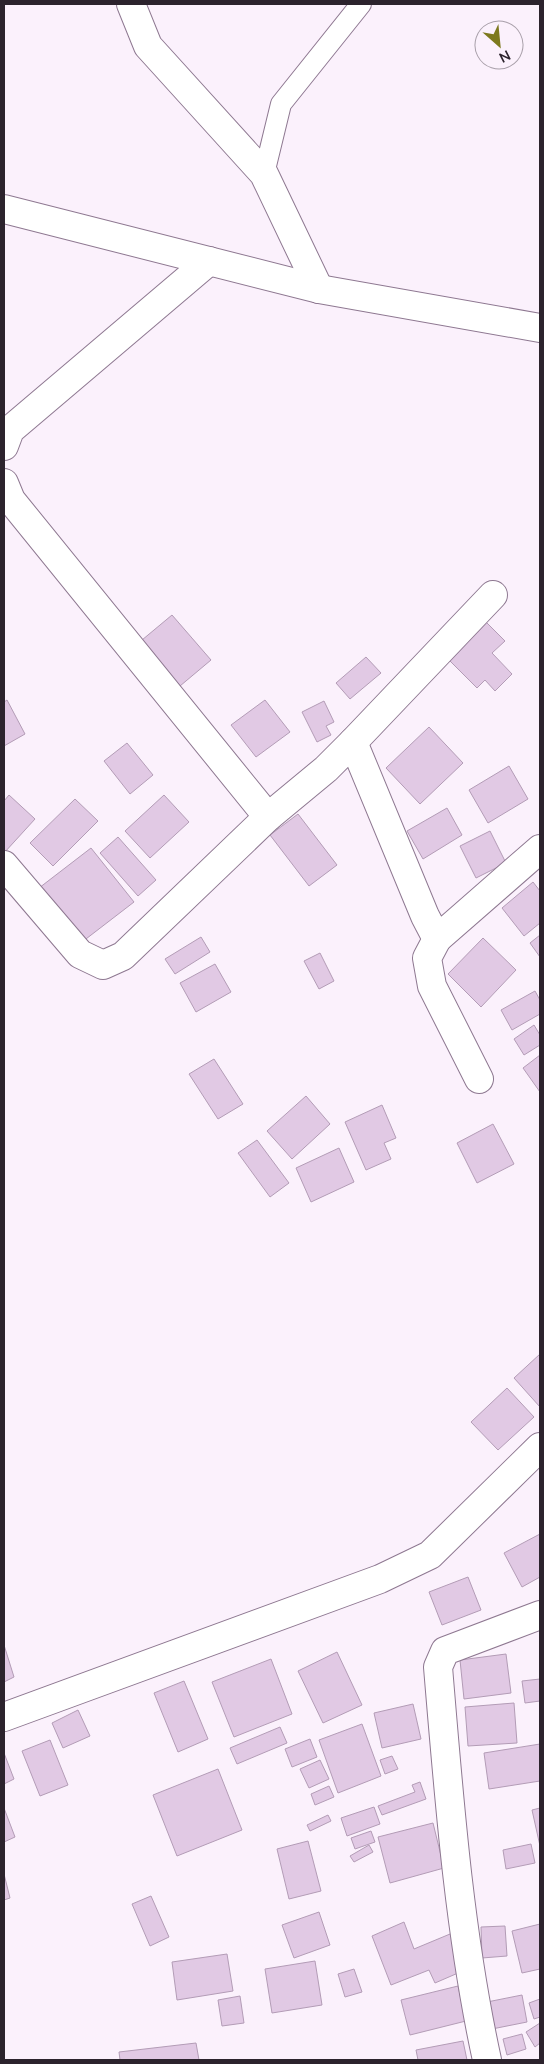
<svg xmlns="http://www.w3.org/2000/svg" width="544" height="2064" font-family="'Nunito Sans',sans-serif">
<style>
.building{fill:#e1c9e4;stroke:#b39cb6}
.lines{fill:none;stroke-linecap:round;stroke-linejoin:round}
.service-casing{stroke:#8e7891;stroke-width:22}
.pedestrian-casing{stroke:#8e7891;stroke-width:30}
.minor-casing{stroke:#8e7891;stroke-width:30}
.service{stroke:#fff;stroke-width:20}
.pedestrian{stroke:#fff;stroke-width:28}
.minor{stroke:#fff;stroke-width:28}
</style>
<rect width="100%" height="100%" fill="#fbf1fc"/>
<g class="building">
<polygon points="172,615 211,660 180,686 142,640"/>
<polygon points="486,622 505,641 492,653 512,674 495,691 485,680 477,688 448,659"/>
<polygon points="366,657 381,673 350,699 336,683"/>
<polygon points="7,700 25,734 4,746 4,702"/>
<polygon points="265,700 290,732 256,757 231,725"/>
<polygon points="324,701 334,722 326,726 331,735 317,742 302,712"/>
<polygon points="429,727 463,763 420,804 386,768"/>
<polygon points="127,743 153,775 130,794 104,761"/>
<polygon points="509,766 528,799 488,823 469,790"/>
<polygon points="9,795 35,819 4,853 4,801"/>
<polygon points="164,795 189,822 150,858 125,831"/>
<polygon points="75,799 98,821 53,866 30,843"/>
<polygon points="447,808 462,835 423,859 407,831"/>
<polygon points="298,814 337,865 309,886 270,835"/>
<polygon points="490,831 506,863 476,878 460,846"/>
<polygon points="118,837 156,880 138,896 100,853"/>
<polygon points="91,848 134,902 82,942 39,888"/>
<polygon points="533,882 540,891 540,923 524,936 502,908"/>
<polygon points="540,935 540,957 530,943"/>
<polygon points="201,937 210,952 175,974 165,959"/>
<polygon points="483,938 516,970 481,1007 448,974"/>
<polygon points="320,953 334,981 319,989 304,961"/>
<polygon points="215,964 231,992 196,1012 180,983"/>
<polygon points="535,991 540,1000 540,1014 512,1030 501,1010"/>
<polygon points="534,1025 540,1035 540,1045 524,1055 514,1039"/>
<polygon points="540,1055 540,1092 523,1068"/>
<polygon points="214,1059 243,1104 218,1119 189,1074"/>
<polygon points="306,1096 330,1124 292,1159 267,1131"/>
<polygon points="382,1105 396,1138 384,1143 391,1159 366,1170 345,1122"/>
<polygon points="493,1124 514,1164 477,1183 457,1143"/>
<polygon points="257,1140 289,1183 270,1197 238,1153"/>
<polygon points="339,1148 354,1182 311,1202 296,1168"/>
<polygon points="540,1354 540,1407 514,1378"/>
<polygon points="507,1388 534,1417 498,1450 471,1422"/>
<polygon points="540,1534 540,1577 522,1587 504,1553"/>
<polygon points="468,1577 481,1610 442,1625 429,1592"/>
<polygon points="4,1645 14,1677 4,1682"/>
<polygon points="337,1652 362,1705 323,1723 298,1671"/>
<polygon points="506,1654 511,1693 464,1699 460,1660"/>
<polygon points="271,1659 292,1714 234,1737 212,1682"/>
<polygon points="540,1679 540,1701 525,1703 522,1681"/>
<polygon points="184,1681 208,1739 178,1752 154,1693"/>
<polygon points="514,1703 517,1743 468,1746 465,1707"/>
<polygon points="413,1704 421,1739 382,1748 374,1713"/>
<polygon points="78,1710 90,1736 63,1748 52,1723"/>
<polygon points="362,1724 381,1776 338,1793 319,1740"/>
<polygon points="280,1727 287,1743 237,1764 230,1748"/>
<polygon points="310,1739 317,1757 292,1767 285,1749"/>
<polygon points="50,1740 68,1785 40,1796 22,1751"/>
<polygon points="540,1744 540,1781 489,1789 484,1753"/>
<polygon points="4,1753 14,1779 4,1784"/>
<polygon points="392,1756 398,1769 385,1774 380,1760"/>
<polygon points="320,1760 329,1779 309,1788 300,1769"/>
<polygon points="218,1769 242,1830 177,1856 153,1795"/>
<polygon points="420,1782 426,1799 382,1815 378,1806 415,1792 412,1785"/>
<polygon points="329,1786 334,1797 315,1805 311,1794"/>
<polygon points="374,1807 380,1824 347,1836 341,1818"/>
<polygon points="4,1808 15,1837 4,1842"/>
<polygon points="540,1808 540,1846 532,1810"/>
<polygon points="328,1815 331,1821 310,1831 307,1825"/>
<polygon points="433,1823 444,1868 390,1883 378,1837"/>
<polygon points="371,1831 375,1842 355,1849 351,1838"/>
<polygon points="308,1841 321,1891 289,1899 277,1849"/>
<polygon points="531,1844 535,1863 506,1869 503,1850"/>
<polygon points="369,1845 373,1852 354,1862 350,1856"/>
<polygon points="4,1874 10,1898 4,1900"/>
<polygon points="151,1896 169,1937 150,1946 132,1904"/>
<polygon points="319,1912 330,1945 294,1958 282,1925"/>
<polygon points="404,1922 414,1949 450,1934 465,1970 435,1983 429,1970 391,1985 372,1936"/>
<polygon points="540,1924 540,1969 522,1973 512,1931"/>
<polygon points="505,1926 507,1956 482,1958 481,1927"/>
<polygon points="227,1954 233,1991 177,2000 172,1962"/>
<polygon points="315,1961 322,2005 272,2013 265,1969"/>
<polygon points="354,1969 362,1992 345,1997 338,1974"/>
<polygon points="458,1986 466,2021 410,2035 401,2000"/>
<polygon points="522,1995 527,2022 492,2029 487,2002"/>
<polygon points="240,1996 244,2023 222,2026 218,2000"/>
<polygon points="540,1999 540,2017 534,2019 529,2003"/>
<polygon points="540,2023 540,2043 535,2047 526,2032"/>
<polygon points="522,2034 526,2049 507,2055 503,2039"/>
<polygon points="463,2041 467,2060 418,2060 416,2050"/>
<polygon points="196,2043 199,2060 120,2060 119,2052"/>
</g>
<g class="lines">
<defs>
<polyline id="service" points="264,174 281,104 361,4"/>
<polyline id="pedestrian" points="131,4 148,46 264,174 319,289"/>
<g id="minor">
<polyline points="4,209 319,289 540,328"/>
<polyline points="4,446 10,430 209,261"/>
<polyline points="4,483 11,500 268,817 123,956 103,965 80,954 4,865"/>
<polyline points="353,742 493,595"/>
<polyline points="268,817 326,769 353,742 425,916 437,939 540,849"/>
<polyline points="437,939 427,958 432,986 479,1079"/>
<polyline points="4,1717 380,1579 430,1555 540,1447"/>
<path d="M 487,2060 C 459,1932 449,1798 438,1667 L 445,1651 L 540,1615"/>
</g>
</defs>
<use href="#service" class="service-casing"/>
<use href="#pedestrian" class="pedestrian-casing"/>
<use href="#minor" class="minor-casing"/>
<use href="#service" class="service"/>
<use href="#pedestrian" class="pedestrian"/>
<use href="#minor" class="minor"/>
</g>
<rect width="544" height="2064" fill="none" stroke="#2c232d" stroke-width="10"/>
<g transform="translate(499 45) rotate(153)"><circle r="24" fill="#fbf1fc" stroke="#a89fa9"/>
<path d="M0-4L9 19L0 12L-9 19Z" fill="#7d791e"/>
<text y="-8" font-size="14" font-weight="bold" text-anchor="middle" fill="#2c232d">N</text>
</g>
</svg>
